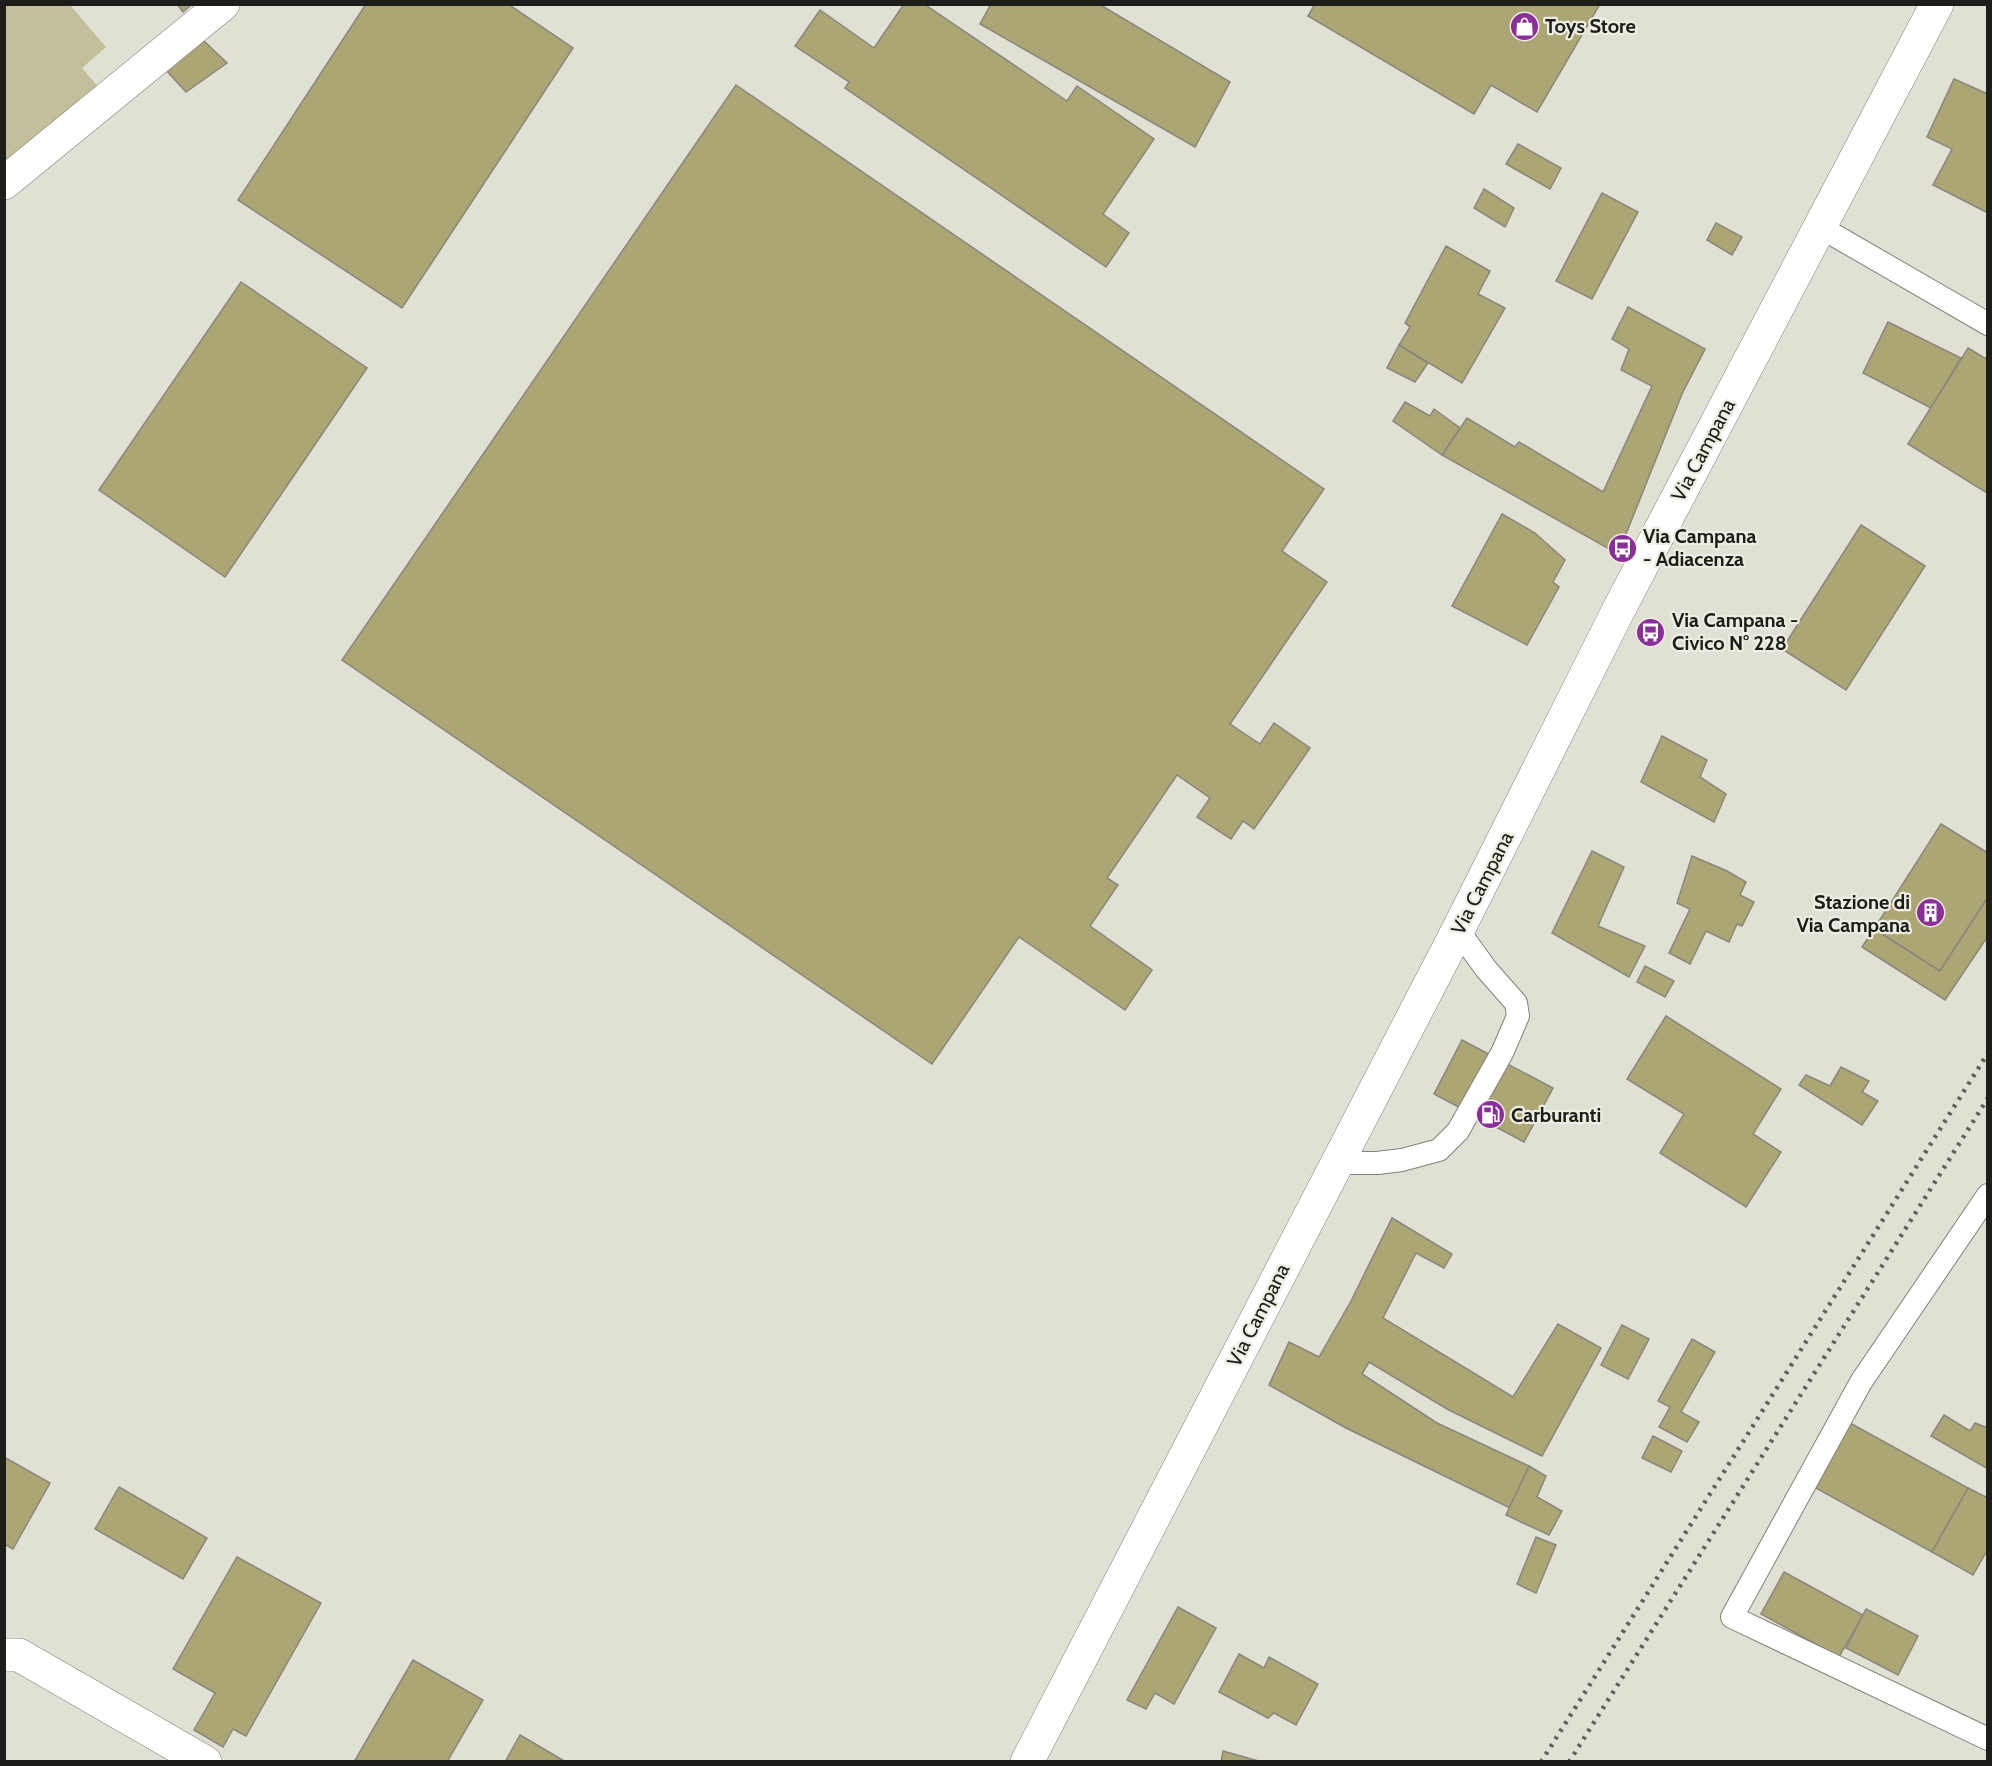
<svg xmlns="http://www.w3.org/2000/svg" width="1992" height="1766" font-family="Cabin,sans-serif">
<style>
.green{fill:#c3bf9a}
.building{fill:#aca574;stroke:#88877d;stroke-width:1.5}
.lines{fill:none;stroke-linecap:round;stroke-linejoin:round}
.service-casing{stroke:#828177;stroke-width:24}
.minor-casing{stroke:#828177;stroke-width:34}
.tertiary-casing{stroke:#828177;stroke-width:34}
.service{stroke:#fff;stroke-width:22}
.minor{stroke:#fff;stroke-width:33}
.tertiary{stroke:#fff;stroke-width:33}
.rail{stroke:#61605a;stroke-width:4.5;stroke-dasharray:3 6;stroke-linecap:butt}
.labels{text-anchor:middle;stroke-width:4.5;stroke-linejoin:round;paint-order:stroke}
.poi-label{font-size:20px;font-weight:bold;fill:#1d1d19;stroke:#eeede2;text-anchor:start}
.street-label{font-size:20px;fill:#1d1d19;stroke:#eeede2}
</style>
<rect width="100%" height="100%" fill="#e1e0d4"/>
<polygon class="green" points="5,5 70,5 106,47 82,68 100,89 5,167"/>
<g class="building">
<polygon points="177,4 192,4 183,12"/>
<polygon points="366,4 508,4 573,48 402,308 238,200"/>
<polygon points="904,4 924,4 1067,101 1077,86 1154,139 1103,214 1129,233 1106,267 845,88 849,82 795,46 820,10 874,48"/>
<polygon points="991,4 1099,4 1230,82 1195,147 980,24"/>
<polygon points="1315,4 1600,4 1537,112 1491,85 1474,114 1308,16"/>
<polygon points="204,41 227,63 186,92 165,69"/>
<polygon points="1954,79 1988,94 1988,213 1933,185 1952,149 1927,137"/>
<polygon points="736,85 1324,489 1282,551 1327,582 1230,724 1260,744 1274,723 1310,748 1254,829 1243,821 1231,839 1197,817 1210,798 1177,775 1107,878 1118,885 1090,926 1152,970 1125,1010 1019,937 932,1064 342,660"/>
<polygon points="1518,144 1561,168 1550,189 1506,164"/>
<polygon points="1484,189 1514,208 1505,227 1474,208"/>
<polygon points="1602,193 1638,212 1592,299 1556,281"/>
<polygon points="1716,223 1742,237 1732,255 1707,240"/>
<polygon points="1446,246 1490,271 1478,294 1505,308 1462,383 1399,345 1410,327 1405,323"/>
<polygon points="241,282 367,368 225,577 99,490"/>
<polygon points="1628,307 1705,349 1682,394 1618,554 1442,455 1467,418 1515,447 1519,442 1603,492 1652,386 1621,370 1629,349 1612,339"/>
<polygon points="1888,322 1961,358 1931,408 1863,373"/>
<polygon points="1399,345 1428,363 1415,382 1387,368"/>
<polygon points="1968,348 1988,360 1987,493 1908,444"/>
<polygon points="1405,402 1430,416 1434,409 1460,428 1442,455 1393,421"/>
<polygon points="1502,514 1535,533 1565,560 1553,582 1559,587 1527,645 1452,606"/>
<polygon points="1861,525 1925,566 1846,690 1782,649"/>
<polygon points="1662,736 1707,760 1700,777 1726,794 1714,822 1641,782"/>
<polygon points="1941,824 1988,853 1988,897 1940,971 1874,929"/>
<polygon points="1592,851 1624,867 1598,926 1645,946 1629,977 1552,933"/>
<polygon points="1692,856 1727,871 1746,882 1740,895 1754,902 1742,926 1737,924 1729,942 1706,931 1690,964 1669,953 1690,909 1677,903"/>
<polygon points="1988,897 1988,936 1945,1000 1862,947 1874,929 1940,971"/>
<polygon points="1645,966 1674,981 1665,997 1637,982"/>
<polygon points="1666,1016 1781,1089 1753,1134 1781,1152 1746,1207 1660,1153 1684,1114 1627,1079"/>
<polygon points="1462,1040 1553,1088 1524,1142 1434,1094"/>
<polygon points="1841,1067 1869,1081 1862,1092 1878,1101 1862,1125 1799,1085 1806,1075 1830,1086"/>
<polygon points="1392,1218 1452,1254 1444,1268 1416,1253 1383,1318 1513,1397 1558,1324 1601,1348 1542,1456 1447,1409 1369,1362 1362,1374 1437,1423 1529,1466 1510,1508 1346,1428 1269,1385 1289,1342 1319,1357 1351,1301"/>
<polygon points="1622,1325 1649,1339 1628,1379 1601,1365"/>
<polygon points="1692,1339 1715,1352 1681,1412 1699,1422 1687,1442 1659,1427 1670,1407 1658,1401"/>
<polygon points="1944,1415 1970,1431 1975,1423 1988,1428 1988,1469 1931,1436"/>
<polygon points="1850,1423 1968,1488 1932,1552 1814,1487"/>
<polygon points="1653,1436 1682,1451 1671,1472 1642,1458"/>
<polygon points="4,1457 50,1483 13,1549 4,1544"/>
<polygon points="1529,1466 1546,1476 1537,1497 1562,1511 1549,1535 1506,1515"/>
<polygon points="119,1487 207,1538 183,1579 95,1529"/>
<polygon points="1968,1488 1988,1498 1988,1549 1973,1575 1932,1552"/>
<polygon points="1536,1537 1556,1545 1536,1593 1517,1584"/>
<polygon points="237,1557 321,1603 246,1736 233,1729 223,1747 194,1730 215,1693 173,1669"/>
<polygon points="1784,1572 1863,1615 1839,1657 1761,1614"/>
<polygon points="1178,1607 1216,1628 1174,1704 1155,1693 1146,1709 1127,1700"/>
<polygon points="1866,1609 1918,1636 1898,1675 1846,1648"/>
<polygon points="1239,1654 1264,1668 1269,1657 1318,1684 1296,1725 1274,1713 1268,1718 1219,1692"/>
<polygon points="413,1660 483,1700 447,1762 354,1762"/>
<polygon points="520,1735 566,1762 505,1762"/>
<polygon points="1223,1751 1262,1762 1221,1762"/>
</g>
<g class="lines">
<defs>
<g id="service">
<polyline points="1820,227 1988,324"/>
<polyline points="1337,1163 1377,1163 1402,1160 1439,1150 1458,1131 1502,1053 1518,1016 1516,1003 1486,969 1458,930"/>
<polyline points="1988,1195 1861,1382 1732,1617 1988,1739"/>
</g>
<g id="minor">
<polyline points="4,183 223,4"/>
<polyline points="4,1655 19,1655 205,1762"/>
</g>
<polyline id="tertiary" points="1027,1762 1458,930 1619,609 1937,4"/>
</defs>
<use href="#service" class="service-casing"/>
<use href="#minor" class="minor-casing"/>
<use href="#tertiary" class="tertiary-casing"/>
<use href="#service" class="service"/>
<use href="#minor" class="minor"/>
<use href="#tertiary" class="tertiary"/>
<g class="rail">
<polyline points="1541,1762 1988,1053"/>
<polyline points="1569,1762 1988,1098"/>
</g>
</g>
<defs>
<symbol id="shop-disc" viewBox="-11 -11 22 22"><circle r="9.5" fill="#8a2e99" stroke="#eeede2"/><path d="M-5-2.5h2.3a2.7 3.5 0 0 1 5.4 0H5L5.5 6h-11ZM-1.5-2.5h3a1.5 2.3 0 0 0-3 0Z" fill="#fff"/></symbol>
<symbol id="bus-disc" viewBox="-11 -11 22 22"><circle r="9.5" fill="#8a2e99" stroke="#eeede2"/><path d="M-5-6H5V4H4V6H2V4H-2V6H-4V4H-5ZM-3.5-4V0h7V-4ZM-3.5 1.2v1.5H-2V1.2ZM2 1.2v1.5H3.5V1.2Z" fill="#fff"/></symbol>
<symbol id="building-disc" viewBox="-11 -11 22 22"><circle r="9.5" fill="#8a2e99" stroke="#eeede2"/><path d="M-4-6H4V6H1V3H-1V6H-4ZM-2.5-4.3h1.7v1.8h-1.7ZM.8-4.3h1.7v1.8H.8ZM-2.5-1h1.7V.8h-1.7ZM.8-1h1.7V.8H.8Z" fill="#fff"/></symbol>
<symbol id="fuel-disc" viewBox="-11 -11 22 22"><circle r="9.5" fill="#8a2e99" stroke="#eeede2"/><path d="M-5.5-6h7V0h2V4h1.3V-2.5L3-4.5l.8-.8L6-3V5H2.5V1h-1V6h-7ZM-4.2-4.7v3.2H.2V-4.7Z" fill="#fff"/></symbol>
</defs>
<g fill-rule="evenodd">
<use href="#shop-disc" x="1508" y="10" width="33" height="33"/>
<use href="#bus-disc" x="1606" y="532" width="33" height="33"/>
<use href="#bus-disc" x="1634" y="616" width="33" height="33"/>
<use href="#building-disc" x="1914" y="896" width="33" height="33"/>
<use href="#fuel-disc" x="1474" y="1098" width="33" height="33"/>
</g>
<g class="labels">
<g class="poi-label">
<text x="1545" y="33">Toys Store</text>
<text x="1643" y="543">Via Campana<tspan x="1643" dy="23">- Adiacenza</tspan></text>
<text x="1672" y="627">Via Campana -<tspan x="1672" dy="23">Civico N° 228</tspan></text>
<text x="1910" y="909" text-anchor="end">Stazione di<tspan x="1910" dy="23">Via Campana</tspan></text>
<text x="1511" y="1122">Carburanti</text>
</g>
<g class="street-label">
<text transform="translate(1703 450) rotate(-62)" y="7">Via Campana</text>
<text transform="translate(1482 883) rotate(-63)" y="7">Via Campana</text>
<text transform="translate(1258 1315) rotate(-63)" y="7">Via Campana</text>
</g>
</g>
<rect width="1992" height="1766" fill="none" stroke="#1d1d19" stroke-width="12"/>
</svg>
